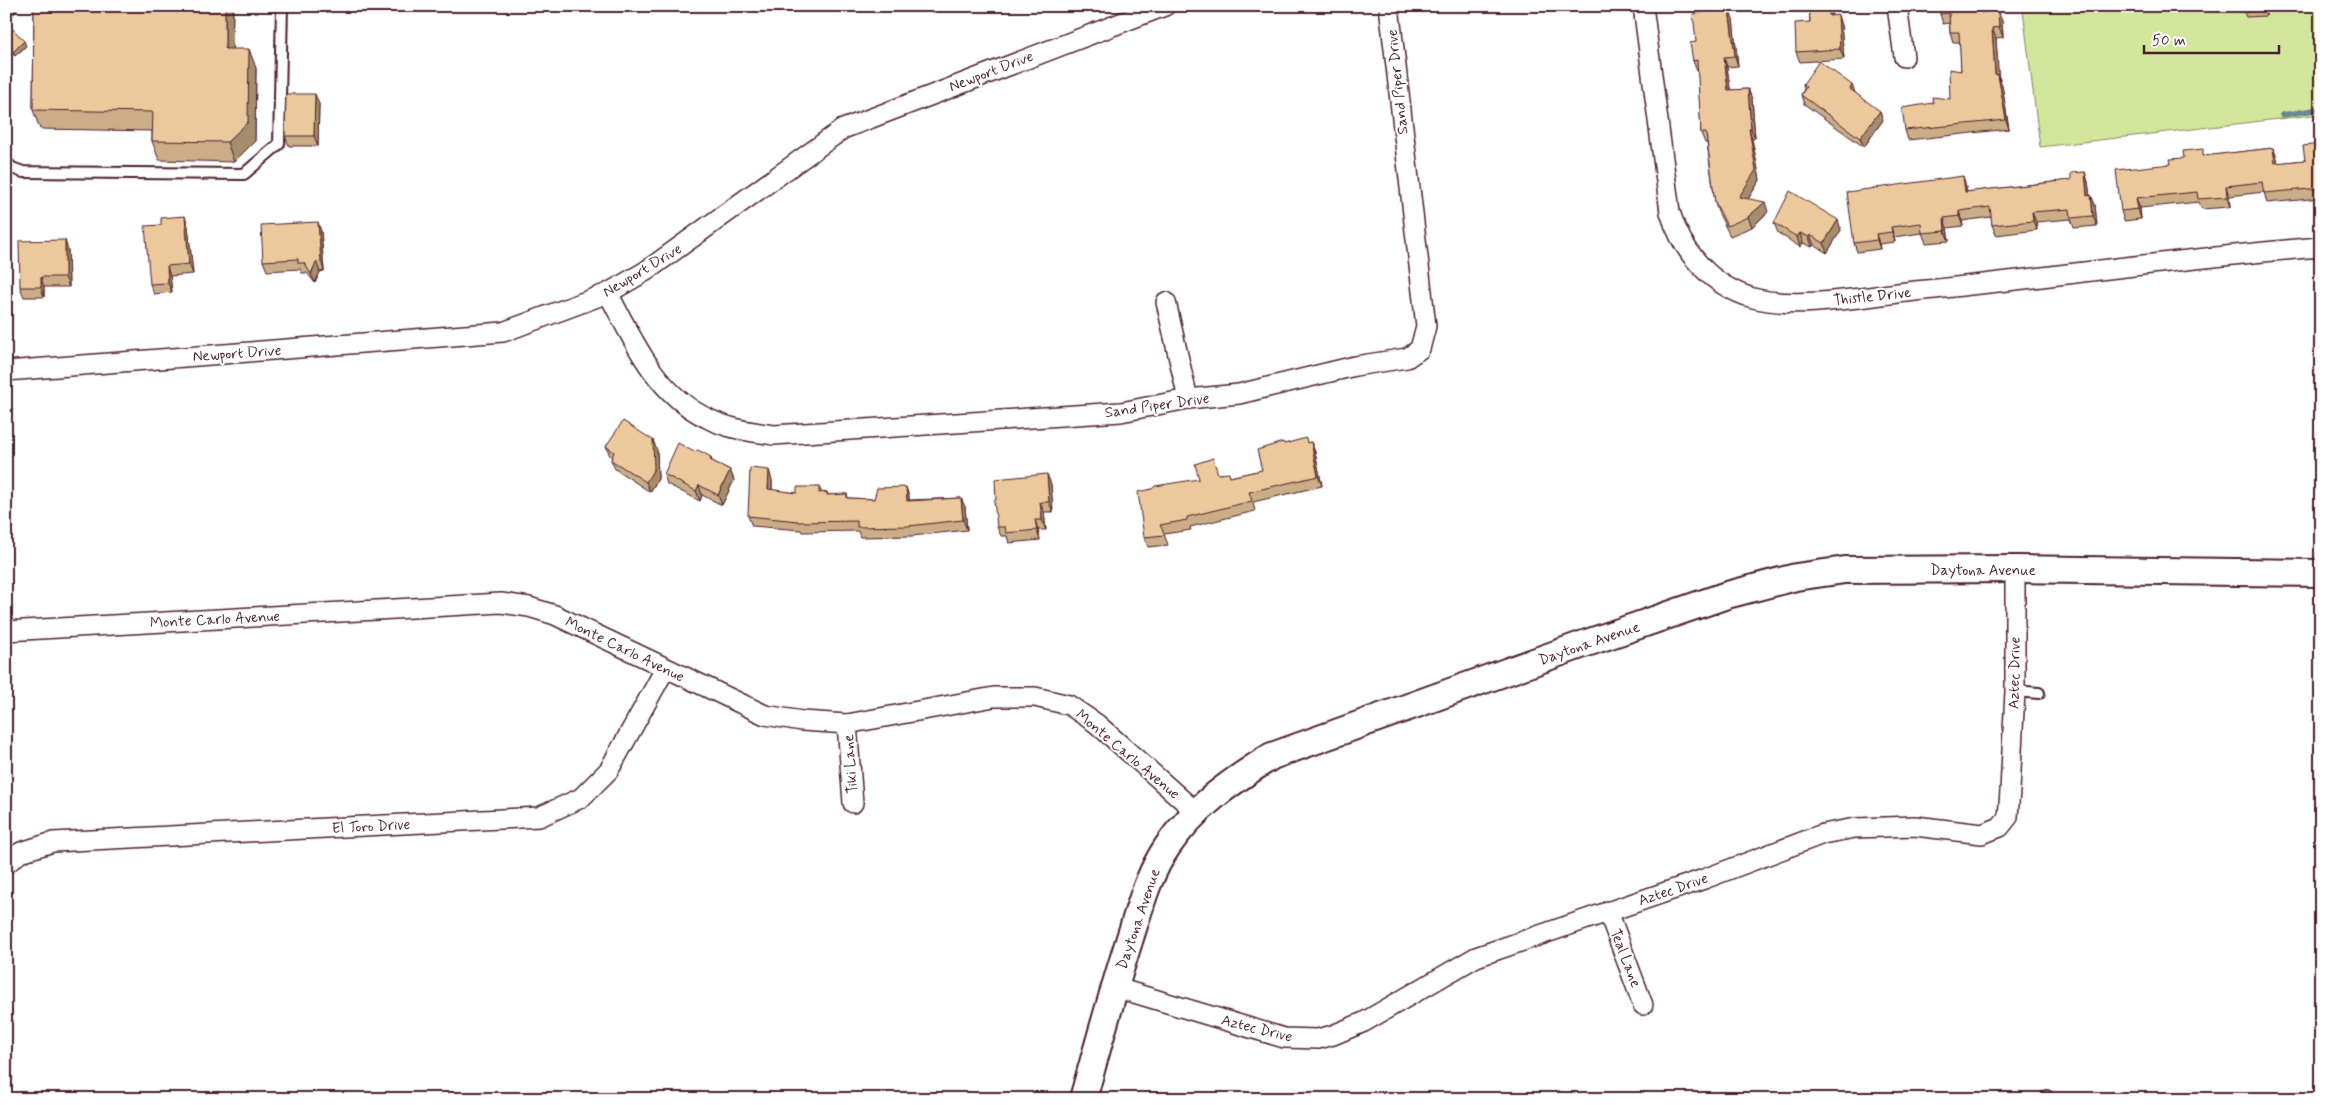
<svg xmlns="http://www.w3.org/2000/svg" width="2327" height="1105" font-family="Mynerve,sans-serif">
<style>
.green{fill:#d2e79c;stroke:#8e8364}
.lines{fill:none;stroke-linecap:round;stroke-linejoin:round}
.stream{stroke:#6a8894;stroke-width:5.5}
.lane-casing{stroke:#4a1f2b;stroke-width:14}
.street-casing{stroke:#4a1f2b;stroke-width:22}
.secondary-casing{stroke:#4a1f2b;stroke-width:30}
.lane{stroke:#fff;stroke-width:10}
.street{stroke:#fff;stroke-width:19}
.secondary{stroke:#fff;stroke-width:26}
.wall{fill:#cbad87;stroke:#4a1f2b}
.shaded-wall{fill:#a58d6e;stroke:#4a1f2b}
.building{fill:#ecc99d;stroke:#4a1f2b}
.labels{text-anchor:middle;stroke-width:4;stroke-linejoin:round;paint-order:stroke}
.street-label{font-size:15px;fill:#4a1f2b;stroke:#fff}
</style>
<rect width="100%" height="100%" fill="#fff"/>
<filter id="ink" filterUnits="userSpaceOnUse"><feTurbulence type="fractalNoise" baseFrequency=".02" numOctaves="2"/><feDisplacementMap in="SourceGraphic" scale="10" xChannelSelector="R" yChannelSelector="G"/><feConvolveMatrix kernelMatrix="1 2 1 2 8 2 1 2 1" color-interpolation-filters="sRGB"/></filter>
<g filter="url(#ink)">
<polygon class="green" points="2070,6 2321,6 2321,114 2040,147 2023,11"/>
<g class="lines">
<polyline class="stream" points="2282,115 2321,109"/>
<defs>
<g id="lane">
<polyline points="6,12 12,6"/>
<polyline points="6,162 12,168 23,172 244,174 279,144 282,6"/>
<polyline points="2015,691 2039,693"/>
<polyline points="2047,1096 2047,1099"/>
</g>
<g id="street">
<path d="M 1643,6 L 1670,212 C 1682,252 1711,286 1753,298 C 1798,310 1867,296 1915,291 C 2050,278 2185,257 2321,247"/>
<polyline points="1897,6 1904,57"/>
<path d="M 608,293 C 633,340 656,394 707,418 C 728,429 752,432 774,435 L 1121,412 L 1188,399 L 1239,394 L 1355,366 L 1407,358 L 1420,349 L 1426,326 L 1389,6"/>
<polyline points="1166,302 1188,399"/>
<polyline points="6,371 503,332 608,293 646,271 843,129 1165,6"/>
<polyline points="6,631 501,603 529,607 555,615 765,715 802,721 847,724 994,697 1035,697 1069,705 1097,724 1196,812"/>
<polyline points="847,724 853,803"/>
<polyline points="6,864 21,852 53,842 539,817 581,798 609,770 665,669"/>
<polyline points="1608,911 1643,1005"/>
<polyline points="1114,987 1284,1038 1318,1039 1333,1035 1364,1022 1476,957 1704,879 1823,834 1855,828 1915,826 1982,834 2000,827 2008,817 2010,791 2015,691 2015,569"/>
</g>
<path id="secondary" d="M 1083,1099 C 1098,1045 1113,991 1130,938 C 1140,907 1148,875 1167,847 C 1194,807 1232,781 1272,756 L 1581,645 L 1727,595 L 1796,577 L 1845,570 L 2015,569 L 2321,573"/>
</defs>
<use href="#lane" class="lane-casing"/>
<use href="#street" class="street-casing"/>
<use href="#secondary" class="secondary-casing"/>
<use href="#lane" class="lane"/>
<use href="#street" class="street"/>
<use href="#secondary" class="secondary"/>
</g>
<g class="wall">
<polygon points="34,6 233,6 232,49 256,68 255,141 234,162 159,160 152,141 152,131 40,129 33,110"/>
<polygon points="1809,6 1831,6 1832,16 1841,25 1844,59 1800,62 1796,52 1810,22"/>
<polygon points="1939,6 1984,12 2002,21 2003,37 1996,38 1998,75 2002,85 2009,129 1908,140 1905,130 1933,103 1950,99 1961,71 1960,42 1953,42 1950,32 1949,23 1943,24 1940,14"/>
<polygon points="2243,6 2265,6 2266,16 2246,17 2244,12"/>
<polygon points="1733,19 1738,66 1727,67 1730,90 1748,89 1752,99 1755,138 1752,139 1760,180 1748,199 1768,212 1752,227 1730,236 1718,212 1715,202 1707,143 1705,143 1701,133 1698,70 1697,71 1693,61 1696,42"/>
<polygon points="6,35 26,46 15,56 6,48"/>
<polygon points="1803,84 1855,93 1883,120 1864,147 1804,104 1801,95 1804,89"/>
<polygon points="319,104 318,146 289,146 285,136"/>
<polygon points="2321,144 2321,198 2267,203 2264,192 2229,196 2230,207 2202,209 2199,202 2140,208 2141,219 2124,221 2121,211 2171,164 2205,156 2273,148 2277,158 2278,163 2305,160"/>
<polygon points="2085,172 2088,182 2090,196 2091,195 2095,205 2097,226 2074,228 2071,219 2036,222 2037,230 1996,235 1992,225 1991,217 1962,221 1963,226 1947,228 1949,241 1926,243 1922,233 1894,237 1895,242 1879,244 1880,249 1857,252 1854,243 1966,186 1967,192 2071,180"/>
<polygon points="1774,223 1841,230 1827,253 1814,245 1812,247 1803,243 1800,247 1778,233"/>
<polygon points="188,226 193,274 170,276 172,292 154,294 150,284"/>
<polygon points="321,231 324,271 320,272 315,283 307,273 302,273 300,269 267,271 263,261"/>
<polygon points="68,250 69,287 44,287 44,297 24,297 20,287"/>
<polygon points="1311,442 1315,452 1322,486 1253,502 1255,511 1190,527 1191,530 1164,534 1168,545 1148,547 1144,537 1199,479 1219,474 1230,477 1262,470 1284,444 1307,443"/>
<polygon points="606,446 657,450 658,479 650,492 615,469 611,460 612,458 610,456"/>
<polygon points="694,452 711,457 712,461 730,470 734,480 722,505 702,495 700,501 667,484 664,474"/>
<polygon points="772,480 772,490 797,493 819,487 822,493 827,492 828,495 847,494 848,498 874,499 906,487 909,497 909,500 961,498 965,507 967,530 912,536 860,537 858,531 802,532 801,530 752,526 748,516"/>
<polygon points="1051,484 1053,512 1044,512 1046,530 1038,530 1040,540 1009,543 1007,536 1001,536 997,527"/>
</g>
<g class="shaded-wall">
<polygon points="225,6 233,6 232,68 225,49"/>
<polygon points="1828,6 1831,6 1832,26 1829,16"/>
<polygon points="1980,6 1983,6 1984,23 1981,13"/>
<polygon points="2264,6 2265,6 2266,16 2264,11"/>
<polygon points="1729,9 1733,19 1738,66 1735,56"/>
<polygon points="1998,11 2002,21 2003,37 1999,27"/>
<polygon points="1838,15 1841,25 1844,59 1840,49"/>
<polygon points="1992,28 1996,38 1999,84 1995,74"/>
<polygon points="24,41 26,46 15,56 13,52"/>
<polygon points="249,49 256,68 255,141 234,162 227,142"/>
<polygon points="1724,57 1727,67 1732,100 1728,90"/>
<polygon points="1998,75 2002,85 2009,129 2006,120"/>
<polygon points="1852,85 1856,95 1850,89"/>
<polygon points="1748,89 1752,99 1755,138 1751,129"/>
<polygon points="315,94 319,104 318,146 314,136"/>
<polygon points="1880,111 1883,120 1864,147 1860,138"/>
<polygon points="1749,129 1752,139 1760,180 1743,207 1739,197"/>
<polygon points="2273,148 2277,158 2279,173 2275,163"/>
<polygon points="2085,172 2088,182 2091,206 2087,196"/>
<polygon points="1963,176 1966,186 1968,202 1965,192"/>
<polygon points="2226,186 2229,196 2230,207 2227,197"/>
<polygon points="2091,195 2095,205 2097,226 2093,216"/>
<polygon points="2136,198 2140,208 2141,219 2138,209"/>
<polygon points="1765,202 1768,212 1752,227 1748,217"/>
<polygon points="1959,211 1962,221 1963,226 1959,216"/>
<polygon points="2032,212 2036,222 2037,230 2033,221"/>
<polygon points="185,216 188,226 193,274 189,264"/>
<polygon points="1944,218 1947,228 1949,241 1945,231"/>
<polygon points="1838,220 1841,230 1827,253 1824,243"/>
<polygon points="318,222 321,231 324,271 321,261"/>
<polygon points="1891,227 1894,237 1895,242 1892,232"/>
<polygon points="1800,233 1803,243 1800,247 1797,237"/>
<polygon points="1876,234 1879,244 1880,249 1877,240"/>
<polygon points="1810,235 1814,245 1812,247 1809,237"/>
<polygon points="65,240 68,250 69,287 65,277"/>
<polygon points="316,262 320,272 315,283 311,274"/>
<polygon points="167,266 170,276 172,292 168,283"/>
<polygon points="41,277 44,287 44,297 41,287"/>
<polygon points="653,440 657,450 658,479 650,492 646,482"/>
<polygon points="1311,442 1315,452 1322,486 1318,476"/>
<polygon points="730,470 734,480 722,505 718,495"/>
<polygon points="769,470 772,480 772,499 768,489"/>
<polygon points="1047,474 1051,484 1053,512 1049,502"/>
<polygon points="699,485 702,495 700,501 696,491"/>
<polygon points="906,487 909,497 910,510 907,501"/>
<polygon points="961,498 965,507 967,530 963,520"/>
<polygon points="1040,502 1044,512 1046,530 1042,520"/>
<polygon points="1035,520 1038,530 1040,540 1037,530"/>
</g>
<g class="building">
<polygon points="34,6 225,6 225,49 249,49 248,122 227,142 152,141 153,112 33,110"/>
<polygon points="1809,6 1828,6 1829,16 1838,15 1840,49 1796,52 1795,23 1810,22"/>
<polygon points="1939,6 1980,6 1981,13 1998,11 1999,27 1992,28 1995,74 1998,75 2006,120 1905,130 1902,108 1933,103 1932,97 1950,99 1949,69 1961,71 1959,32 1950,32 1949,13 1940,14"/>
<polygon points="2243,6 2264,6 2264,11 2244,12"/>
<polygon points="1729,9 1735,56 1724,57 1728,90 1748,89 1751,129 1749,129 1756,170 1739,197 1765,202 1748,217 1727,226 1715,202 1706,133 1701,133 1697,60 1693,61 1690,43 1696,42 1693,14"/>
<polygon points="13,29 24,41 13,52 6,45 6,35"/>
<polygon points="1819,61 1852,85 1850,89 1880,111 1860,138 1801,95 1806,87 1803,84"/>
<polygon points="286,94 315,94 314,136 285,136"/>
<polygon points="2321,144 2321,188 2264,193 2262,182 2226,186 2227,197 2198,199 2197,192 2136,198 2138,209 2121,211 2116,170 2171,164 2170,159 2184,158 2183,151 2203,149 2203,156 2273,148 2275,163 2305,160 2303,146"/>
<polygon points="2085,172 2087,196 2091,195 2093,216 2071,218 2070,209 2032,212 2033,221 1992,225 1990,207 1959,211 1959,216 1944,218 1945,231 1922,233 1921,223 1891,227 1892,232 1876,234 1877,240 1854,243 1847,192 1963,176 1965,192 2071,180 2071,173"/>
<polygon points="1790,191 1838,220 1824,243 1810,235 1809,237 1800,233 1797,237 1774,223"/>
<polygon points="185,216 189,264 167,266 168,283 150,284 145,226 161,225 161,218"/>
<polygon points="318,222 321,261 316,262 311,274 304,263 298,263 298,259 263,261 261,225"/>
<polygon points="65,240 65,277 41,277 41,287 20,287 19,241"/>
<polygon points="623,421 653,440 654,469 646,482 611,460 614,452 606,446"/>
<polygon points="1306,438 1307,443 1311,442 1318,476 1249,492 1252,501 1187,517 1187,520 1160,525 1165,535 1144,537 1138,492 1152,489 1155,486 1199,479 1195,464 1213,458 1218,474 1229,473 1230,477 1262,470 1257,450 1283,442 1284,444"/>
<polygon points="678,443 694,452 698,450 711,457 710,460 730,470 718,495 699,485 696,491 664,474"/>
<polygon points="750,468 769,470 768,489 797,493 797,487 819,487 819,493 827,492 827,495 847,494 847,498 874,499 877,488 906,487 907,501 961,498 963,520 908,526 857,527 857,521 798,522 798,521 748,516"/>
<polygon points="1047,474 1049,502 1040,502 1042,520 1035,520 1037,530 1006,533 1005,527 997,527 994,501 996,500 995,479"/>
</g>
</g>
<g class="labels">
<g class="street-label">
<text transform="translate(991 71) rotate(-21)" y="5">Newport Drive</text>
<text transform="translate(1397 82) rotate(-96)" y="5">Sand Piper Drive</text>
<text transform="translate(642 270) rotate(-31)" y="5">Newport Drive</text>
<text transform="translate(1872 296) rotate(-6)" y="5">Thistle Drive</text>
<text transform="translate(237 353) rotate(-4)" y="5">Newport Drive</text>
<text transform="translate(1157 405) rotate(-8)" y="5">Sand Piper Drive</text>
<text x="1983" y="575">Daytona Avenue</text>
<text transform="translate(215 619) rotate(-3)" y="5">Monte Carlo Avenue</text>
<text transform="translate(1589 643) rotate(-19)" y="5">Daytona Avenue</text>
<text transform="translate(625 649) rotate(26)" y="5">Monte Carlo Avenue</text>
<text transform="translate(2014 673) rotate(-89)" y="5">Aztec Drive</text>
<text transform="translate(1128 754) rotate(40)" y="5">Monte Carlo Avenue</text>
<text transform="translate(850 764) rotate(-94)" y="5">Tiki Lane</text>
<text transform="translate(371 826) rotate(-3)" y="5">El Toro Drive</text>
<text transform="translate(1673 889) rotate(-19)" y="5">Aztec Drive</text>
<text transform="translate(1138 919) rotate(-71)" y="5">Daytona Avenue</text>
<text transform="translate(1626 958) rotate(69)" y="5">Teal Lane</text>
<text transform="translate(1257 1028) rotate(14)" y="5">Aztec Drive</text>
</g>
</g>
<rect width="2327" height="1105" fill="none" stroke="#fff" stroke-width="25"/>
<rect x="12" y="12" width="2302" height="1080" fill="none" stroke="#4a1f2b" stroke-width="2" filter="url(#ink)"/>
<path d="M2144 45v8h135v-8" fill="none" stroke="#4a1f2b" stroke-width="2.5"/>
<text x="2152" y="45" font-size="15" fill="#4a1f2b" stroke="#ffffff" stroke-width="4" paint-order="stroke">50 m</text>
</svg>
